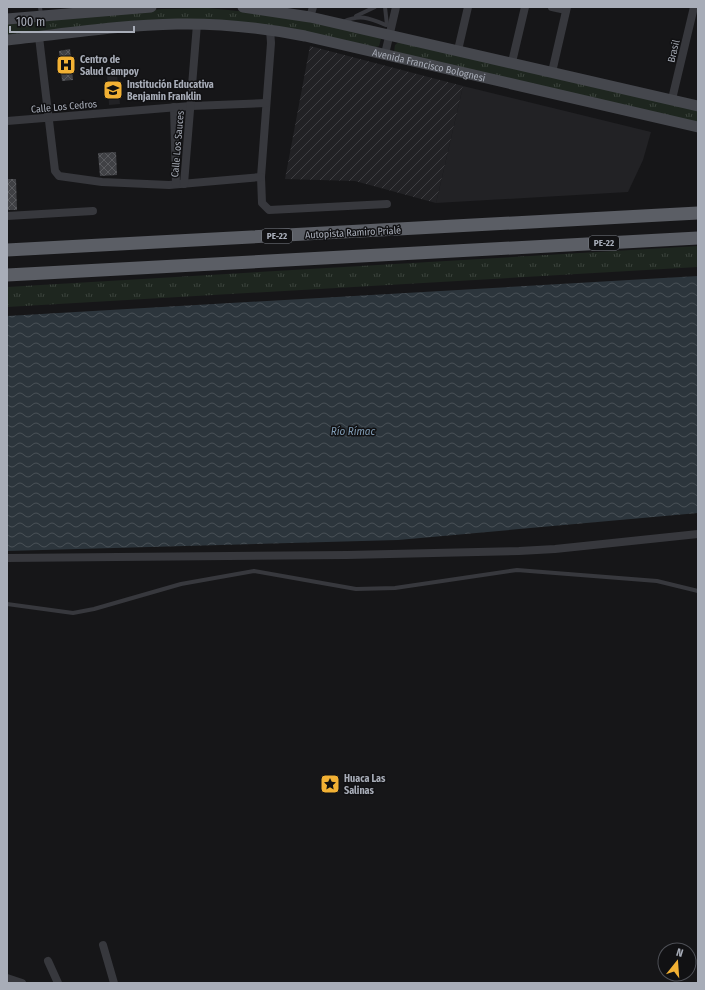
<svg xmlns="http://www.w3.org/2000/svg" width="705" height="990" font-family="'Fira Sans Condensed',sans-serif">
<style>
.built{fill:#222225}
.industrial{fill:url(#industrial-furrows)}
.grass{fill:url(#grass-tufts)}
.water{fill:url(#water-waves)}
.building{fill:url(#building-cross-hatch)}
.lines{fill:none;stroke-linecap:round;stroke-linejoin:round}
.service{stroke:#37383d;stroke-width:4}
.minor{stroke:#37383d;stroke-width:8}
.secondary{stroke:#45474d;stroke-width:11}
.trunk{stroke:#5b5e65;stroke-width:13}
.labels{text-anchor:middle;stroke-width:3;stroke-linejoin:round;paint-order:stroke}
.shield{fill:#111113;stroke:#7b7e86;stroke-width:1}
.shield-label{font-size:9px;font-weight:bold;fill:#a8adb8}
.street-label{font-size:10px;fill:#a8adb8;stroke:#111113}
.poi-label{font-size:10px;font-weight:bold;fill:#a8adb8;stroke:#111113;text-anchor:start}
.water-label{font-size:11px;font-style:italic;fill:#7f9bb3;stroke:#111113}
</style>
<defs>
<pattern id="industrial-furrows" width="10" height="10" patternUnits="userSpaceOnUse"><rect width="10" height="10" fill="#222225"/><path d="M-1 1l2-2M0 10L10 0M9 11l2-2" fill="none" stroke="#3f3f43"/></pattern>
<pattern id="grass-tufts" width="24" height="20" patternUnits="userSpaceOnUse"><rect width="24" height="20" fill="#1e261f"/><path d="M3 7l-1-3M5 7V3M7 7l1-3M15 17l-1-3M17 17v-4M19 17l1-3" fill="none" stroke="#3c433d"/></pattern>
<pattern id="water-waves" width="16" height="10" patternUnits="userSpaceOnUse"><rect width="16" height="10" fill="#2c353c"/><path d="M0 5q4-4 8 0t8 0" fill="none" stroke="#485056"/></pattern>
<pattern id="building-cross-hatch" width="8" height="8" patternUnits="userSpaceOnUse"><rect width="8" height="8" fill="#404145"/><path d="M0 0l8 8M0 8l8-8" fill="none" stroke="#595a5e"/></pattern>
</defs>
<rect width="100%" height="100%" fill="#161618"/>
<g class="built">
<polygon points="117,74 120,104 109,105 107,75"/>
<polygon points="463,86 651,132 643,160 628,192 436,203"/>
</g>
<polygon class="industrial" points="310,46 463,86 436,203 355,181 285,179"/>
<g class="grass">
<polygon points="208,8 270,14 379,35 381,39 379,46 374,48 266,25 7,36 7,23 162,9"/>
<polygon points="400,41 698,109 698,125 394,52 395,45"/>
<polygon points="698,246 698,267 7,307 7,287"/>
</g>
<polygon class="water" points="698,276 698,513 398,540 7,551 7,316"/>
<g class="building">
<polygon points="70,49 73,80 62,81 59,51"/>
<polygon points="116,152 117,175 100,176 98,153"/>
<polygon points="7,179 16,179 17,210 7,210"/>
</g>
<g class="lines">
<g class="service">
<polyline points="40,7 41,15"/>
<polyline points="385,7 387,25"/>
<polyline points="356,16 375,7"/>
<path d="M 343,22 C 360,14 369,18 386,25"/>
<polyline points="7,604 73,613 94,609 181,584 254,571 356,589 395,588 517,570 657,581 698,591"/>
</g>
<g class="minor">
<polyline points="552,7 566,10"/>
<polyline points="310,17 313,7"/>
<polyline points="270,29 271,43 261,177 262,203 269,210 387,204"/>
<polyline points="39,37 55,171 59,176 102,182 169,185 261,177"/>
<polyline points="458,50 468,7"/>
<polyline points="385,54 396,7"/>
<polyline points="512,62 525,7"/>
<polyline points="552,72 567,7"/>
<polyline points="672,99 694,7"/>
<polyline points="174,107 176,184"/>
<polyline points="7,121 191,106 266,103"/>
<polyline points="184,184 197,24"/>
<polyline points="7,216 93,211"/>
<polyline points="7,558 347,555 519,551 555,549 698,534"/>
<polyline points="103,945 114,983"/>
<polyline points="48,961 58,983"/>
<polyline points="7,978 22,983"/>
</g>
<g class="secondary">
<polyline points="243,7 310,17 698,106"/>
<polyline points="7,19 151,7"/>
<path id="s1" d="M 7,40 C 63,34 121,25 177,24 C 221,23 263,28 305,36 L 698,127"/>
</g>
<g class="trunk">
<polyline points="7,250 698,213"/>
<polyline points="7,275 698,238"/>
</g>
</g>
<defs>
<symbol id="hospital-square" viewBox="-11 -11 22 22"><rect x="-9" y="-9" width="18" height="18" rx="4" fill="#f2b134" stroke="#111113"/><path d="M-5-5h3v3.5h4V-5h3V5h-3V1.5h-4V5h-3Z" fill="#111"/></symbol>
<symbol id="school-square" viewBox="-11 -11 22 22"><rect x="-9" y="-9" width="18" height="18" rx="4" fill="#f2b134" stroke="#111113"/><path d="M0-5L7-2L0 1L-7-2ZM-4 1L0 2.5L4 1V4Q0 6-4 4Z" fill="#111"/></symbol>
<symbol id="sight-square" viewBox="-11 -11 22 22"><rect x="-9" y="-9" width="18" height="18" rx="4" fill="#f2b134" stroke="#111113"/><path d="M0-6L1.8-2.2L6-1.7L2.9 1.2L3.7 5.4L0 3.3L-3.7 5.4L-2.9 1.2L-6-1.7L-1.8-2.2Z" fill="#111"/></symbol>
</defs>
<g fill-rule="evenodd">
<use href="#hospital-square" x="55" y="54" width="22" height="22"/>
<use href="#school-square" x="102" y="79" width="22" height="22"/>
<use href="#sight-square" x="319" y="773" width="22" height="22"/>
</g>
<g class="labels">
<g class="shield">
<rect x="262" y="229" width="30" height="14" rx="3"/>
<rect x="589" y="236" width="30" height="14" rx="3"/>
</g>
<g class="shield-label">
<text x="277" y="239">PE-22</text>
<text x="604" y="246">PE-22</text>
</g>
<g class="street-label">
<text transform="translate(673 51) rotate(-77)" y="4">Brasil</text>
<text dy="4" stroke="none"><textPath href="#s1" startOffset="427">Avenida Francisco Bolognesi</textPath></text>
<text transform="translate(64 106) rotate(-5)" y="4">Calle Los Cedros</text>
<text transform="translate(177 144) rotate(-85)" y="4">Calle Los Sauces</text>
<text transform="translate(353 232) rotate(-3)" y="4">Autopista Ramiro Prialé</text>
</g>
<g class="poi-label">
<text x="80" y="63">Centro de<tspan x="80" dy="12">Salud Campoy</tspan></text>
<text x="127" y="88">Institución Educativa<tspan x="127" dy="12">Benjamin Franklin</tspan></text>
<text x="344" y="782">Huaca Las<tspan x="344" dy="12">Salinas</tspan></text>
</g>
<g class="water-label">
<text x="353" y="435">Río Rímac</text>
</g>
</g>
<rect width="705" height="990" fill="none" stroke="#a8adb8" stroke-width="16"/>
<g transform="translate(677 962) rotate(17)"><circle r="19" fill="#111113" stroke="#4d4f55"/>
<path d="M0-3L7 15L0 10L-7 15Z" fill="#f2b134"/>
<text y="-6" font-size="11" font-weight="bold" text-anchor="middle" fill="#a8adb8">N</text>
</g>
<path d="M10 26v6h124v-6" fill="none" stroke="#a8adb8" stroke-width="2"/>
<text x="16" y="26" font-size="12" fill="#a8adb8" stroke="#111113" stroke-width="3" paint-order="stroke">100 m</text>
</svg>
